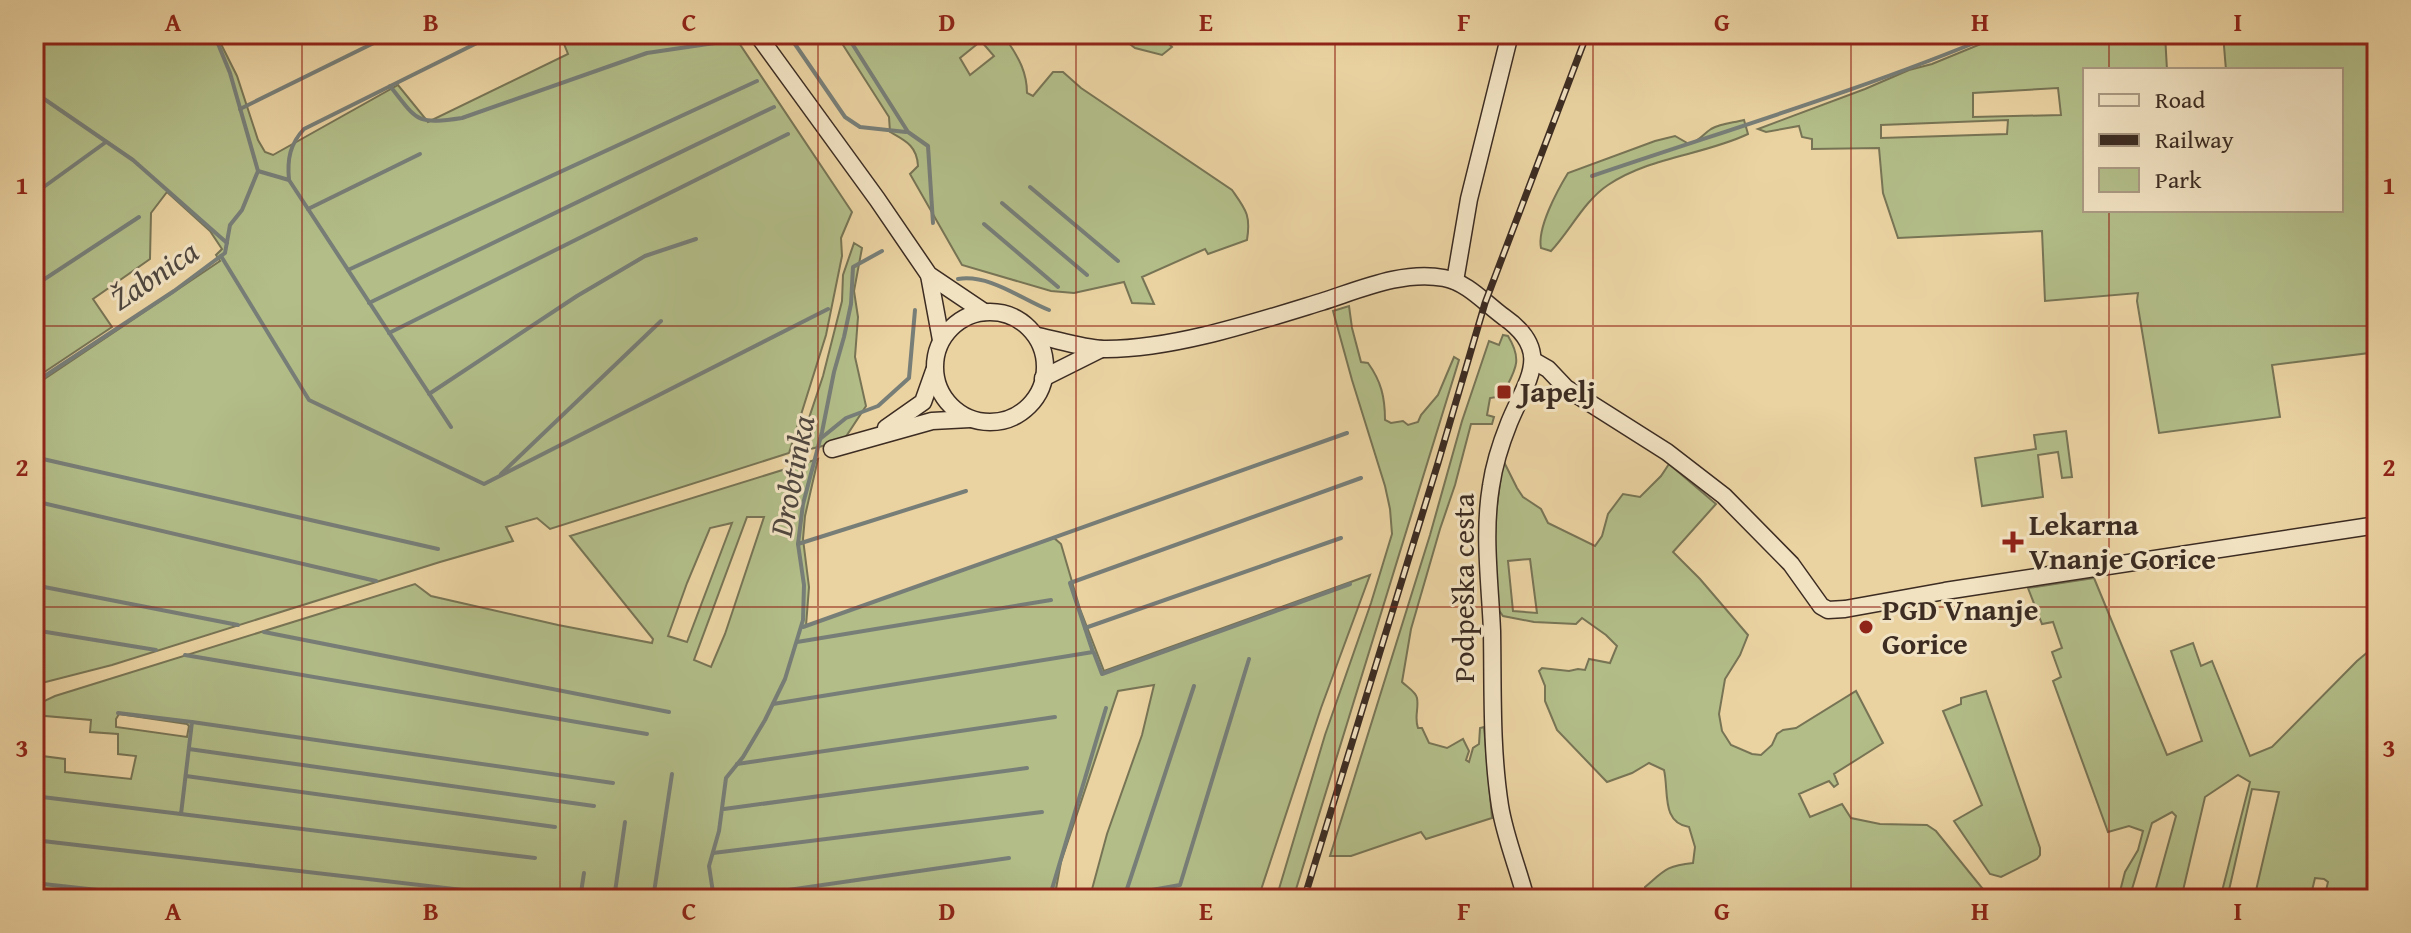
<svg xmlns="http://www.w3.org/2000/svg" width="2411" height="933" font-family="'Gentium Book Plus',serif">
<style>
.green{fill:#b2bd88;stroke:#777455;stroke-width:2;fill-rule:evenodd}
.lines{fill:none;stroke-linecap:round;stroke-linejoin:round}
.stream{stroke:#777e78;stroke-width:4}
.secondary-casing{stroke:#3c2c22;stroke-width:19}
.secondary{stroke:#f1e2c2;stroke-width:16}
.rail-casing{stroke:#3c2c22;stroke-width:7}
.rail{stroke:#f1e2c2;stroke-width:4;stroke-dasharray:12;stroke-linecap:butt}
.grid{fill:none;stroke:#8f2418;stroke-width:2;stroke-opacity:0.55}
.poi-dot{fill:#8f2418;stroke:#f1e2c2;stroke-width:3}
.labels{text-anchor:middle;stroke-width:6;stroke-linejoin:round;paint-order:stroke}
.poi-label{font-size:30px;font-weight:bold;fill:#3c2c22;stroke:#f1e2c2;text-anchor:start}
.street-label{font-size:30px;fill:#3c2c22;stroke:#f1e2c2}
.water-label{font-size:32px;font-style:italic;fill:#50473f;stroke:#f1e2c2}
.neatline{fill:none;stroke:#8f2418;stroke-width:3}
.grid-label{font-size:26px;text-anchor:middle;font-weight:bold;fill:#8f2418}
</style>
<rect width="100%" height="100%" fill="#ead2a1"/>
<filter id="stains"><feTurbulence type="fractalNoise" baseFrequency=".0025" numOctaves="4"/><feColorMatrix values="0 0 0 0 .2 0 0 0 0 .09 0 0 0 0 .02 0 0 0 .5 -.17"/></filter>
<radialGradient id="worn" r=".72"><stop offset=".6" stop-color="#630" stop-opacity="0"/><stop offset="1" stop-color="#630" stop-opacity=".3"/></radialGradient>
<g class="green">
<polygon points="62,34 216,34 237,76 258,140 265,152 273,155 398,85 428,122 568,54 560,34 733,34 852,212 841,238 842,256 826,335 789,453 550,529 537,518 506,527 513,541 440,562 112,665 34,685 34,386 220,261 216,255 222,249 210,231 167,192 151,213 150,259 93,299 112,327 34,379 34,48"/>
<path d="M 836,34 L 1017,34 L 1008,42 C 1019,58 1027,73 1027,93 L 1033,96 L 1053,72 L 1063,72 L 1081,88 L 1232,190 C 1246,210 1251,215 1247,240 L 1208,254 L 1205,249 L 1142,277 L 1154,304 L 1132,303 L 1124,282 L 1074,293 L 1051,291 L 962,265 L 910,174 L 918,166 C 917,146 906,141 890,132 L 889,117 ZM 981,41 L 994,56 L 970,75 L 960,58 Z"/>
<polygon points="1117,34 1159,34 1172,47 1162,55 1135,48"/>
<path d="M 2005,34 L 2165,34 L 2167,70 L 2085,70 L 2085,210 L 2341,210 L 2341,70 L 2226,70 L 2223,34 L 2377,34 L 2377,352 L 2272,365 L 2280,417 L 2159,433 L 2137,301 L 2138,293 L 2045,301 L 2042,231 L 1898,238 L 1883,193 L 1879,148 L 1812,149 L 1812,139 L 1802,137 L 1799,126 L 1766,132 L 1758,129 L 1865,89 L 1909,70 L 1932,64 ZM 2058,88 L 2061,115 L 1973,117 L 1973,93 ZM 2008,120 L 2007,134 L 1881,138 L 1881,125 Z"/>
<path d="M 1744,120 L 1748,134 C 1704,155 1649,157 1608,185 C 1584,201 1570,231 1551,251 L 1541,248 C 1537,228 1557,191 1568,173 L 1655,141 L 1675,136 L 1689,144 C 1700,141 1703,134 1711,129 C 1722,123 1733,123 1744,120 Z"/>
<polygon points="854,243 862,248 854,291 858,317 855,357 866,406 843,441 806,450 803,445 803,436 823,376 842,301 843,275"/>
<path d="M 1349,306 L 1352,328 L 1361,362 L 1368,363 C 1381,381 1385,397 1385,420 L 1391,423 L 1403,421 L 1408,425 L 1418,422 L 1421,415 L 1438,395 L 1454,357 L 1459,360 L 1293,899 L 1276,899 L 1325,735 L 1371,603 L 1392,534 L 1390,509 L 1385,486 L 1352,380 L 1333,311 Z"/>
<path d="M 1503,335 L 1508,336 C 1524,362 1514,371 1502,396 L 1490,398 L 1487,415 L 1494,417 L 1492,424 L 1471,424 L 1455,485 L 1440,529 L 1411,629 L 1402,682 C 1407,687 1416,692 1417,698 C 1419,709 1414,717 1418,728 L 1422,728 L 1429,743 L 1447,748 L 1463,739 L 1469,751 L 1466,760 L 1469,762 L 1473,748 L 1479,744 L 1480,728 L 1484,727 L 1492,818 L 1426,839 L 1421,832 L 1351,856 L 1330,856 L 1430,535 L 1462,421 L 1489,341 L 1499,345 Z"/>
<polygon points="2066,431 2072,477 2062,478 2058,452 2038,455 2043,497 1982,506 1975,458 2036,449 2034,435"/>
<path d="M 818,459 L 805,516 L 803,539 L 809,587 L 806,626 L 1054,538 L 1061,544 L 1080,609 L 1104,671 L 1370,575 L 1321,708 L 1258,899 L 34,899 L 34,755 L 65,759 L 65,772 L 131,779 L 136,756 L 118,754 L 118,734 L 90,732 L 91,720 L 34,715 L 34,709 L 40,703 L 55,696 L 415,584 L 431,596 L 558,625 L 652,643 L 653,639 L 570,536 ZM 747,517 L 764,517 L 725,634 L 711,667 L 694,660 ZM 732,523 L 687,642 L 668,636 L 687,583 L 710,528 ZM 1154,685 L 1142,735 L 1107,834 L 1091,893 L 1056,889 L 1061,862 L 1118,691 ZM 119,714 L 187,724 L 189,726 L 187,737 L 116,727 L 116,719 Z"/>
<path d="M 1503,460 L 1517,488 L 1523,497 L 1541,509 L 1548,523 L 1595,546 L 1602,536 L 1608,514 L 1623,494 L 1640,497 L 1661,476 L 1669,464 L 1716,504 L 1673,552 L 1700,579 L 1748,635 L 1740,655 L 1725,679 L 1719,714 L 1722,731 L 1731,745 L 1752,754 L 1761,755 L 1772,745 L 1777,734 L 1783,730 L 1796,728 L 1856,691 L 1883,743 L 1834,774 L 1838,784 L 1834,787 L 1829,781 L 1799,794 L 1810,817 L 1842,804 L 1851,818 L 1880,824 L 1927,825 L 1936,831 L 1991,899 L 1645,899 L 1645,887 C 1665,870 1666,866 1693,863 L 1695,847 L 1689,827 C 1661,823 1669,791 1664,770 L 1649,763 L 1632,773 L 1607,782 L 1557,730 L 1545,701 L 1545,686 L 1539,671 L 1542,668 L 1569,671 L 1578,669 L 1585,670 L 1589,659 L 1610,663 L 1617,646 L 1606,635 L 1582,618 L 1576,624 L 1534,622 L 1503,616 L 1498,609 L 1493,536 ZM 1530,559 L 1537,613 L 1513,611 L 1508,561 Z"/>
<polygon points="2094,578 2167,755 2202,741 2171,651 2193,643 2201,666 2212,661 2250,756 2272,747 2357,661 2369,651 2371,641 2377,642 2377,899 2324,899 2328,882 2324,879 2315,878 2310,899 2254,899 2279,792 2252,789 2227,899 2220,899 2250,782 2238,775 2205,797 2181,899 2153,899 2176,816 2172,812 2152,823 2129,899 2118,899 2125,872 2138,850 2143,831 2129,826 2108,832 2053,681 2061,677 2052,652 2062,648 2053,622 2042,624 2028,588"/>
<polygon points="1986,691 2040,848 2040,855 2037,859 2001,877 1990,874 1954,821 1982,805 1943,711 1961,704 1961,698"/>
</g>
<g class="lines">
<g class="stream">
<polyline points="788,34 845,117 860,127 906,132"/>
<polyline points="846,34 908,132 928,146 933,223"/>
<path d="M 390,86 C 418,121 415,125 462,118 L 647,53 L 728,41"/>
<polyline points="34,92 133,160 227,243"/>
<polyline points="240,109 392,34"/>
<polyline points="258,171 289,180 451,427"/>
<path d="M 1592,176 C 1727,130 1865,89 1996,34"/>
<path d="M 289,180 C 287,159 290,144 304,129 L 495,34"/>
<polyline points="1030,187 1118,261"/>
<polyline points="34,194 106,142"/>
<polyline points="1002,203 1087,275"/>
<polyline points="308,209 420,154"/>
<polyline points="984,224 1058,287"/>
<polyline points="221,256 309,400 484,484 828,309"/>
<polyline points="348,270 757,81"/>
<path d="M 958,279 C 990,274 1021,299 1049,310"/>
<polyline points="34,286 139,217"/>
<polyline points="369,303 774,107"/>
<polyline points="389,333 788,134"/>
<polyline points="34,383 174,291 225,253 230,225 242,210 258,171 230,73 214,34"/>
<polyline points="429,394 577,296 645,256 696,239"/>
<polyline points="820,439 846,418 878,406 909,378 915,310"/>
<polyline points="34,457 438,549"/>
<polyline points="501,474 661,321"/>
<polyline points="34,501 376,581"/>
<polyline points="798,544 966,491"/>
<polyline points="34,585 238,625"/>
<polyline points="803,627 1347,433"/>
<polyline points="1085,628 1341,538"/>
<polyline points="34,630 156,650"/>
<polyline points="264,632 669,712"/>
<polyline points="797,642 1051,600"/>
<polyline points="1094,653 1102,674 1350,584"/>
<polyline points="185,655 647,734"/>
<polyline points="773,704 1093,652 1070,583 1361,478"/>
<polyline points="192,722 613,783"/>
<polyline points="189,749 594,806"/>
<polyline points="737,764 1055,717"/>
<polyline points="186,776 555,827"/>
<polyline points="34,796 181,814 192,722 118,713"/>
<polyline points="724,809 1027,768"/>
<polyline points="181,814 535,858"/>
<polyline points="34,840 480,892"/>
<polyline points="713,853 1042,812"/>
<polyline points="34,883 180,899"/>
<polyline points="1125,895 1194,686"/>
<polyline points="580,899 584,873"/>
<polyline points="614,899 625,822"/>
<polyline points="653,899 672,774"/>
<polyline points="714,899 709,866 719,831 726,778 743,757 765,720 785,679 803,620 804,585 798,544 803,504 822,432 834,372 844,337 851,304 853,267 882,251"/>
<polyline points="725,899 1009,858"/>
<polyline points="1049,899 1106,708"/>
<polyline points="1101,899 1180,885 1249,659"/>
</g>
<defs>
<g id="secondary">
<polyline points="757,34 877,199 929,275 984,312"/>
<polyline points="929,275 941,340"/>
<polyline points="1455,281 1469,199 1510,34"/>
<circle cx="990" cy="367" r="55"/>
<path d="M 1038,336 C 1058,340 1082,348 1103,349 C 1171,350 1256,322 1321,302 C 1359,290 1403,270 1444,278 C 1467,282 1486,304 1504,317 C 1554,352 1526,381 1509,423 C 1501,443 1494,465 1491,486 C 1483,534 1490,583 1492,631 C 1493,690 1491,748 1500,806 C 1505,837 1518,868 1526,899"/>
<polyline points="1534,361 1548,369 1566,388 1667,452 1724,496 1791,564 1821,606 1828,610 1845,609 1945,591 2377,525"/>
<polyline points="1043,378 1101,349"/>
<polyline points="886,428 923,402 934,371"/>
<polyline points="832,449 932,421 970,419"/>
</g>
</defs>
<use href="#secondary" class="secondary-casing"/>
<use href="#secondary" class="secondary"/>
<defs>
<polyline id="rail" points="1304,899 1438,463 1485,303 1587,34"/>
</defs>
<use href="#rail" class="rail-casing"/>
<use href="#rail" class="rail"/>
</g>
<path class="grid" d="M 302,34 L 302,899M 560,34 L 560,899M 818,34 L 818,899M 1076,34 L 1076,899M 1335,34 L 1335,899M 1593,34 L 1593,899M 1851,34 L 1851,899M 2109,34 L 2109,70M 2109,210 L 2109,899M 34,326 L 2377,326M 34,607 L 2377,607"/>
<g class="poi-dot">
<rect x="1496" y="384" width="16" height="16" rx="4"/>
<path d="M2009 530h8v8h8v8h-8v8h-8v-8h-8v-8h8z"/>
<circle cx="1866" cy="627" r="8"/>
</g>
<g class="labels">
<g class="poi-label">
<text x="1520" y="402">Japelj</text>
<text x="2029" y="535">Lekarna<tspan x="2029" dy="34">Vnanje Gorice</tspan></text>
<text x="1882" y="620">PGD Vnanje<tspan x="1882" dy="34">Gorice</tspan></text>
</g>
<g class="street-label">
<text transform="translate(1464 588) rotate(-90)" y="10">Podpeška cesta</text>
</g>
<g class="water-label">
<text transform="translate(154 275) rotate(-34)" y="11">Žabnica</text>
<text transform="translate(792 476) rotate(-79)" y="11">Drobtinka</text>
</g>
</g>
<rect width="2411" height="933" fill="none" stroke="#ead2a1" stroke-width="88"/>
<rect x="2083" y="68" width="260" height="144" fill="#f1e2c2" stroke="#a99982" stroke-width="2"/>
<rect x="2099" y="94" width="40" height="12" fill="#f1e2c2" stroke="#a99982" stroke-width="2"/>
<text x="2155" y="108" font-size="24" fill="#3c2c22">Road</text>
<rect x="2099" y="134" width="40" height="12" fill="#3c2c22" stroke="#a99982" stroke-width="2"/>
<text x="2155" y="148" font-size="24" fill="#3c2c22">Railway</text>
<rect x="2099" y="168" width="40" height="24" fill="#b2bd88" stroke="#a99982" stroke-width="2"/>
<text x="2155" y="188" font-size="24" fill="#3c2c22">Park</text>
<rect x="44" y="44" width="2323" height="845" class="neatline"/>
<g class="grid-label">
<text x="173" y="31">A</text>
<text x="431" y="31">B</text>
<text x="689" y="31">C</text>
<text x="947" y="31">D</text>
<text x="1206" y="31">E</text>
<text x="1464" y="31">F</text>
<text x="1722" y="31">G</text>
<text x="1980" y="31">H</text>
<text x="2238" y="31">I</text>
<text x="22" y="194">1</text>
<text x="2389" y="194">1</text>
<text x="22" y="476">2</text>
<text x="2389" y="476">2</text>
<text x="22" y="757">3</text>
<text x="2389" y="757">3</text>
<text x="173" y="920">A</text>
<text x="431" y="920">B</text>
<text x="689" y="920">C</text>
<text x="947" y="920">D</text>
<text x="1206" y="920">E</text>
<text x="1464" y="920">F</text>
<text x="1722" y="920">G</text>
<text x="1980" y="920">H</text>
<text x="2238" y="920">I</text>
</g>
<rect width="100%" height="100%" filter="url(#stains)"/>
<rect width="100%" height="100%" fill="url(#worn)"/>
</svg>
